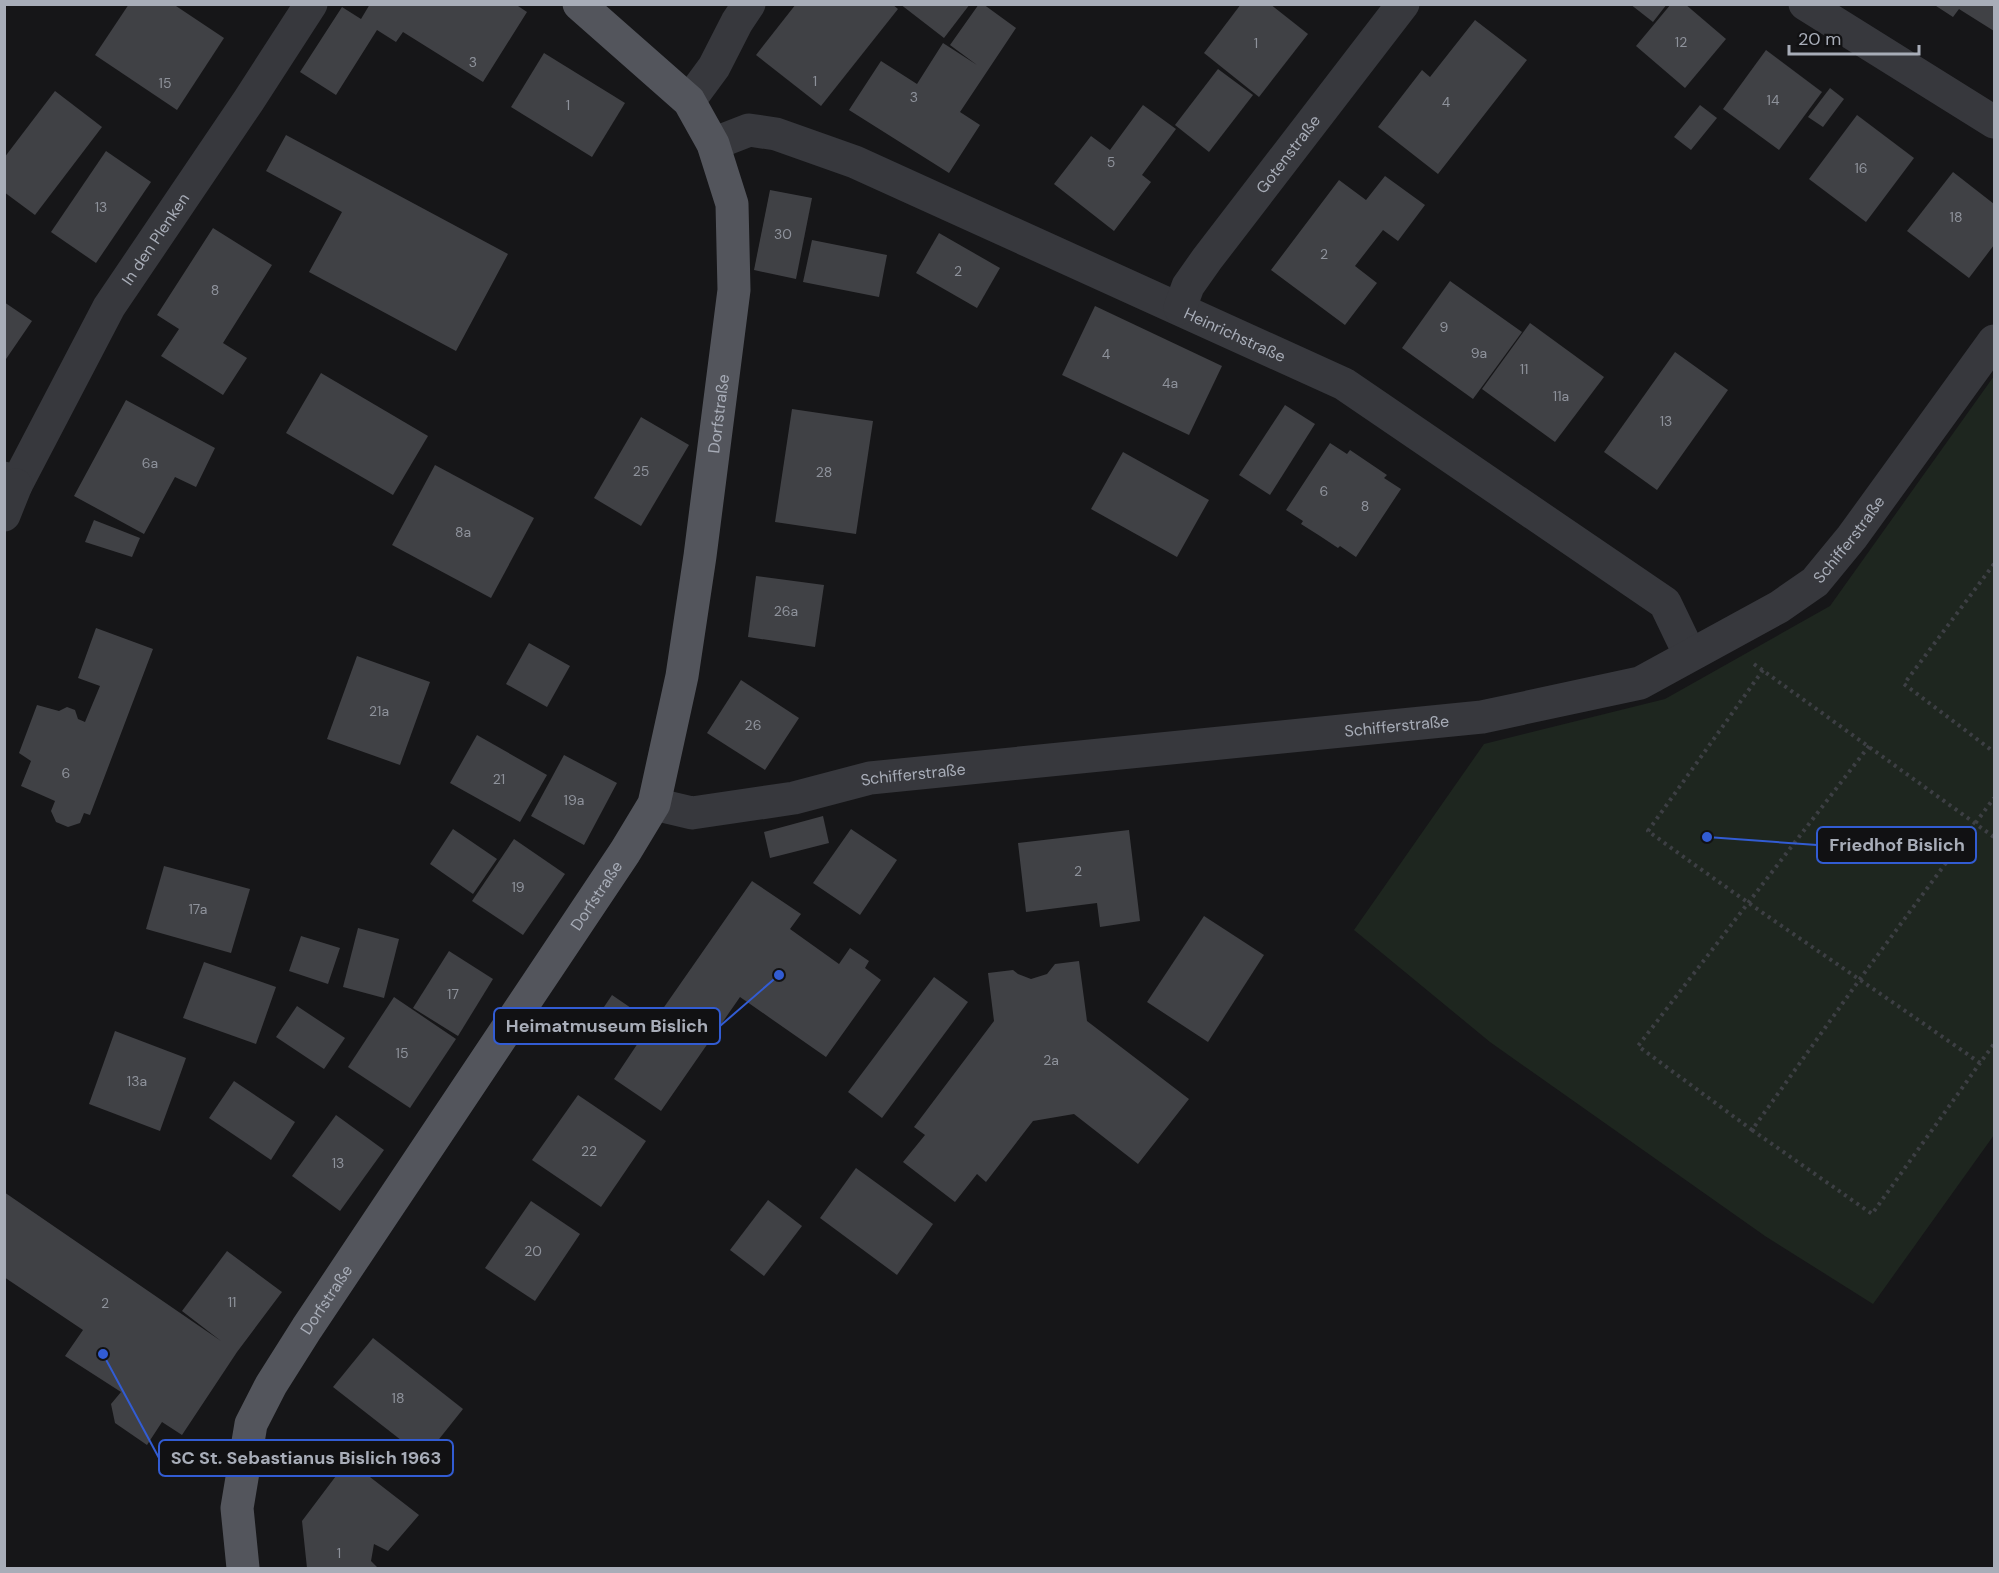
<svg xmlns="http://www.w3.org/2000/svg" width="1999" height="1573" font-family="'DM Sans',sans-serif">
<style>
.green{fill:#1e261f}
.building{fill:#404145}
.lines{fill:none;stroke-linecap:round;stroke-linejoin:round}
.path{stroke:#3d3f44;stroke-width:4;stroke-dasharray:3 4.5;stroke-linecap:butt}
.minor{stroke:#37383d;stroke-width:33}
.major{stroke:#53555c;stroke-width:33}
.labels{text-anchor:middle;stroke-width:4.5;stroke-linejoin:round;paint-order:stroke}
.number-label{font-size:14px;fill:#8e929b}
.street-label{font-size:16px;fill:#a8adb8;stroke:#111113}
.leader{fill:none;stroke:#325cd3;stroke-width:2}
.callout-dot{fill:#325cd3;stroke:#111113;stroke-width:2}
.callout{fill:#111113;stroke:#325cd3;stroke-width:2}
.callout-label{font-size:18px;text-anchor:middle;font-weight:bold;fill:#a8adb8}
</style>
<rect width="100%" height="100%" fill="#161618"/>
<polygon class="green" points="1994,376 1994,1135 1873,1304 1765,1236 1490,1042 1354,930 1484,744 1665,699 1830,606"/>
<g class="building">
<polygon points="129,4 173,4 224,38 177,110 95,55"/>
<polygon points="370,4 515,4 527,12 483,82 403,32 396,42 377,30 336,95 300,72 342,7 361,19"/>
<polygon points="796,4 892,4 898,9 821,106 756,55"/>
<polygon points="900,4 970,4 944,38"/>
<polygon points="979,4 983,4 1016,28 960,112 980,125 949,173 849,110 881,61 917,84 943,43 977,65 950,45"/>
<polygon points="1241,4 1270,4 1308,34 1259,97 1204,53"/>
<polygon points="1630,4 1667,4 1653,22"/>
<polygon points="1671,4 1685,4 1726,39 1685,88 1636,46"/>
<polygon points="1933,4 1994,4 1994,31 1959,9 1953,17"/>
<polygon points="1475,20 1527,60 1438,174 1378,127 1422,70 1430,77"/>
<polygon points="1766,50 1822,92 1779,150 1723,109"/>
<polygon points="544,53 625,103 592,157 511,107"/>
<polygon points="1218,69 1253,95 1209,152 1175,125"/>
<polygon points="1830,88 1844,99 1823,127 1808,117"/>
<polygon points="55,91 102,127 35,215 4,192 4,158"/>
<polygon points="1143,105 1176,129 1142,175 1151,182 1114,231 1054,184 1091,136 1110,150"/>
<polygon points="1700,105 1717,118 1691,150 1674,137"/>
<polygon points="1857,115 1914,158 1866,222 1809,179"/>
<polygon points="286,135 508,254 456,351 309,272 342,212 266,171"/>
<polygon points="106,151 151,182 96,263 51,232"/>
<polygon points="1953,172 1994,204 1994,245 1969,278 1907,231"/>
<polygon points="1385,176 1425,205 1398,241 1383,230 1355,266 1377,283 1345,325 1271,270 1339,180 1366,200"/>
<polygon points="770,190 812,198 796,279 754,270"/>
<polygon points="213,228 272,265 223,343 247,358 223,395 161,356 179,329 157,315"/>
<polygon points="939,233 1000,268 977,308 916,273"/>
<polygon points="812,240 887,255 879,297 803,282"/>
<polygon points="1450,281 1522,332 1473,399 1402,348"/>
<polygon points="4,302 32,321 4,362"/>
<polygon points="1095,306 1222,366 1189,435 1062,375"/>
<polygon points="1530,323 1604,377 1555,442 1482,389"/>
<polygon points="1675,352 1728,390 1657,490 1604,452"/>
<polygon points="321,373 428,436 393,495 286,433"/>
<polygon points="126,400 215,448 196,487 175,477 144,534 74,496"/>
<polygon points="1285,405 1315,424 1270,495 1239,475"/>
<polygon points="792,409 873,421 856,534 775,522"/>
<polygon points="641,417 689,445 641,526 594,498"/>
<polygon points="1330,443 1347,454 1350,450 1387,475 1384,478 1401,489 1356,557 1340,546 1338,548 1320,536 1301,524 1303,521 1286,510"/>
<polygon points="1123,452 1209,500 1177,557 1091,509"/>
<polygon points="435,465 534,518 491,598 392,545"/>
<polygon points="94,520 140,538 132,557 85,542"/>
<polygon points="756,576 824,585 815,647 748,637"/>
<polygon points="96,628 153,649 90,815 84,813 80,823 68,827 56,822 51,811 55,801 21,786 31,761 19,753 37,705 59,711 67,707 75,710 78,719 85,722 100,686 78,678"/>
<polygon points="529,643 570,666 547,707 506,684"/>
<polygon points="357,656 430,682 400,765 327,739"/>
<polygon points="741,680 799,718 765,770 707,733"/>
<polygon points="477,735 547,775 520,822 450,783"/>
<polygon points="564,755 617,783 584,845 531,816"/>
<polygon points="823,816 829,843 770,858 764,832"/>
<polygon points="453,829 497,859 473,894 430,864"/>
<polygon points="851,829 897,860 860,915 813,883"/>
<polygon points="1129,830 1140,921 1100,927 1097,903 1026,912 1018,843"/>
<polygon points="514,839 565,874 523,935 472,901"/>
<polygon points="164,866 250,889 231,953 146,929"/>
<polygon points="752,881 801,914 790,929 839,964 850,948 869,961 865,968 881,980 826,1057 740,997 661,1111 614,1079 638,1043 598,1016 612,995 653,1023"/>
<polygon points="1204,916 1264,955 1208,1042 1147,1002"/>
<polygon points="358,928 399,939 384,998 343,987"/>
<polygon points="301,936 340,948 328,984 289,971"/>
<polygon points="449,951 493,979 458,1036 413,1008"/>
<polygon points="1079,961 1087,1021 1189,1099 1138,1164 1074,1114 1033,1121 986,1182 977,1174 955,1202 903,1162 925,1135 914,1127 994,1021 988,973 1013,970 1018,974 1031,979 1047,974 1055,964"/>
<polygon points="204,962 276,987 256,1044 183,1018"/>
<polygon points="934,977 968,1002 882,1118 848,1092"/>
<polygon points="394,997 456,1039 410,1108 348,1067"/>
<polygon points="297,1006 345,1038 324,1069 276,1037"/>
<polygon points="115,1031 186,1058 160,1131 89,1104"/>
<polygon points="234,1081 295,1122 271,1160 209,1118"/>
<polygon points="578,1095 646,1141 601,1207 532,1160"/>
<polygon points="336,1115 384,1150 340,1211 292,1176"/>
<polygon points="856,1168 933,1224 897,1275 820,1218"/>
<polygon points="4,1192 221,1341 182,1311 227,1251 282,1292 237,1352 182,1435 162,1422 147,1445 115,1423 111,1404 121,1392 65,1356 83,1330 4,1277"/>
<polygon points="768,1200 802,1226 764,1276 730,1250"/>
<polygon points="531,1201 580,1234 535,1301 485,1268"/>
<polygon points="373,1338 463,1409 424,1458 333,1387"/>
<polygon points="348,1460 419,1515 388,1551 374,1544 371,1561 378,1568 307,1568 302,1521"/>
</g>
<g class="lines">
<g class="path">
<polyline points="1994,564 1904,684 1994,752"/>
<polyline points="1754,664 1994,837"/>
<path d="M 1763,670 L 1648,831 C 1757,911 1869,985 1980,1063 L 1994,1044"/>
<polyline points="1869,746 1638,1046 1752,1130 1860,979 1994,798"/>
<polyline points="1752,1130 1872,1214 1980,1063"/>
</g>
<g class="minor">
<polyline points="1805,4 1994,122"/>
<polyline points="689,101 714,67 737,22 749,4"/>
<path id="s1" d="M 713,144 L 749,130 L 776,134 L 855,162 L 1344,384 L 1665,603 L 1690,655"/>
<path id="s2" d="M 1180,308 L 1188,286 L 1207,259 L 1403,4"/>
<path id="s3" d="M 4,478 L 16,485 L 109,307 L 249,100 L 311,4"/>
<polyline points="4,515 16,485"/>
<path id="s4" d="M 654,804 L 692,813 L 794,798 L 870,778 L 1482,717 L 1640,683 L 1779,607 L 1815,582 L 1852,537 L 1994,341"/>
</g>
<path class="major" id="s5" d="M 243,1568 L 237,1508 L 251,1424 L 271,1385 L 307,1328 L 625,852 L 654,804 L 682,676 L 700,556 L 734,290 L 732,204 L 713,144 L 689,101 L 579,4"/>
</g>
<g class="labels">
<g class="number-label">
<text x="1681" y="47">12</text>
<text x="1256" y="48">1</text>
<text x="473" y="67">3</text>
<text x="815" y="86">1</text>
<text x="165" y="88">15</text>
<text x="914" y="102">3</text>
<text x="1773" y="105">14</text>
<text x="1446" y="107">4</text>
<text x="568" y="110">1</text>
<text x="1111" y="167">5</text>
<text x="1861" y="173">16</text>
<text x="101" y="212">13</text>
<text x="1956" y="222">18</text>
<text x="783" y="239">30</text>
<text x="1324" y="259">2</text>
<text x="958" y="276">2</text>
<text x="215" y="295">8</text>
<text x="1444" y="332">9</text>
<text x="1479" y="358">9a</text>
<text x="1106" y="359">4</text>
<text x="1524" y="374">11</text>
<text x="1170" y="388">4a</text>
<text x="1561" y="401">11a</text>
<text x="1666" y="426">13</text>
<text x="150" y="468">6a</text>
<text x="641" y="476">25</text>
<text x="824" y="477">28</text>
<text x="1324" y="496">6</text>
<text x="1365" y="511">8</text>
<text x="463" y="537">8a</text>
<text x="786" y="616">26a</text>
<text x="379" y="716">21a</text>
<text x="753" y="730">26</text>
<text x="66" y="778">6</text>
<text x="499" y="784">21</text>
<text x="574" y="805">19a</text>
<text x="1078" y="876">2</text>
<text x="518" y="892">19</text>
<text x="198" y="914">17a</text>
<text x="453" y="999">17</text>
<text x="402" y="1058">15</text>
<text x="1051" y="1065">2a</text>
<text x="137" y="1086">13a</text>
<text x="589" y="1156">22</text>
<text x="338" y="1168">13</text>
<text x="533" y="1256">20</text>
<text x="232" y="1307">11</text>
<text x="105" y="1308">2</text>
<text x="398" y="1403">18</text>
<text x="339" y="1558">1</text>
</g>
<g class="street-label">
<text dy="6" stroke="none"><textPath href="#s2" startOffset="189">Gotenstraße</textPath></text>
<text dy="6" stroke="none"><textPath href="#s3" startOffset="297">In den Plenken</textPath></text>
<text dy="6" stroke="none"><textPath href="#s1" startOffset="567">Heinrichstraße</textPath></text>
<text dy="6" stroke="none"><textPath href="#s5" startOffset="1281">Dorfstraße</textPath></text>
<text dy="6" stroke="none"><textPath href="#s4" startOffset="1254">Schifferstraße</textPath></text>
<text dy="6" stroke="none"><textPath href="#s4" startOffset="750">Schifferstraße</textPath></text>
<text dy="6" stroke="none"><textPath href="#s4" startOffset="264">Schifferstraße</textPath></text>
<text dy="6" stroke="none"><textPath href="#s5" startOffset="777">Dorfstraße</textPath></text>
<text dy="6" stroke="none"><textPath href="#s5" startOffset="291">Dorfstraße</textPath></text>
</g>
</g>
<path class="leader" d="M1707 837L1817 845M779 975L720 1026M103 1354L159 1458"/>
<g class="callout-dot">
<circle cx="1707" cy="837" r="6"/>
<circle cx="779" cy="975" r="6"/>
<circle cx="103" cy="1354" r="6"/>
</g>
<g class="callout">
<rect x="1817" y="827" width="159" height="36" rx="6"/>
<rect x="494" y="1008" width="226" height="36" rx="6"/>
<rect x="159" y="1440" width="294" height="36" rx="6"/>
</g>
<g class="callout-label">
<text x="1897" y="851">Friedhof Bislich</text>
<text x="607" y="1032">Heimatmuseum Bislich</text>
<text x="306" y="1464">SC St. Sebastianus Bislich 1963</text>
</g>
<rect width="1999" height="1573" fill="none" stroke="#a8adb8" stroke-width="12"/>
<path d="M1789 45v9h130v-9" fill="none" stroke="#a8adb8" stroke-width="3"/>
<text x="1798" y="45" font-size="18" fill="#a8adb8" stroke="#111113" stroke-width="4.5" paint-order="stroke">20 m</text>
</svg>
